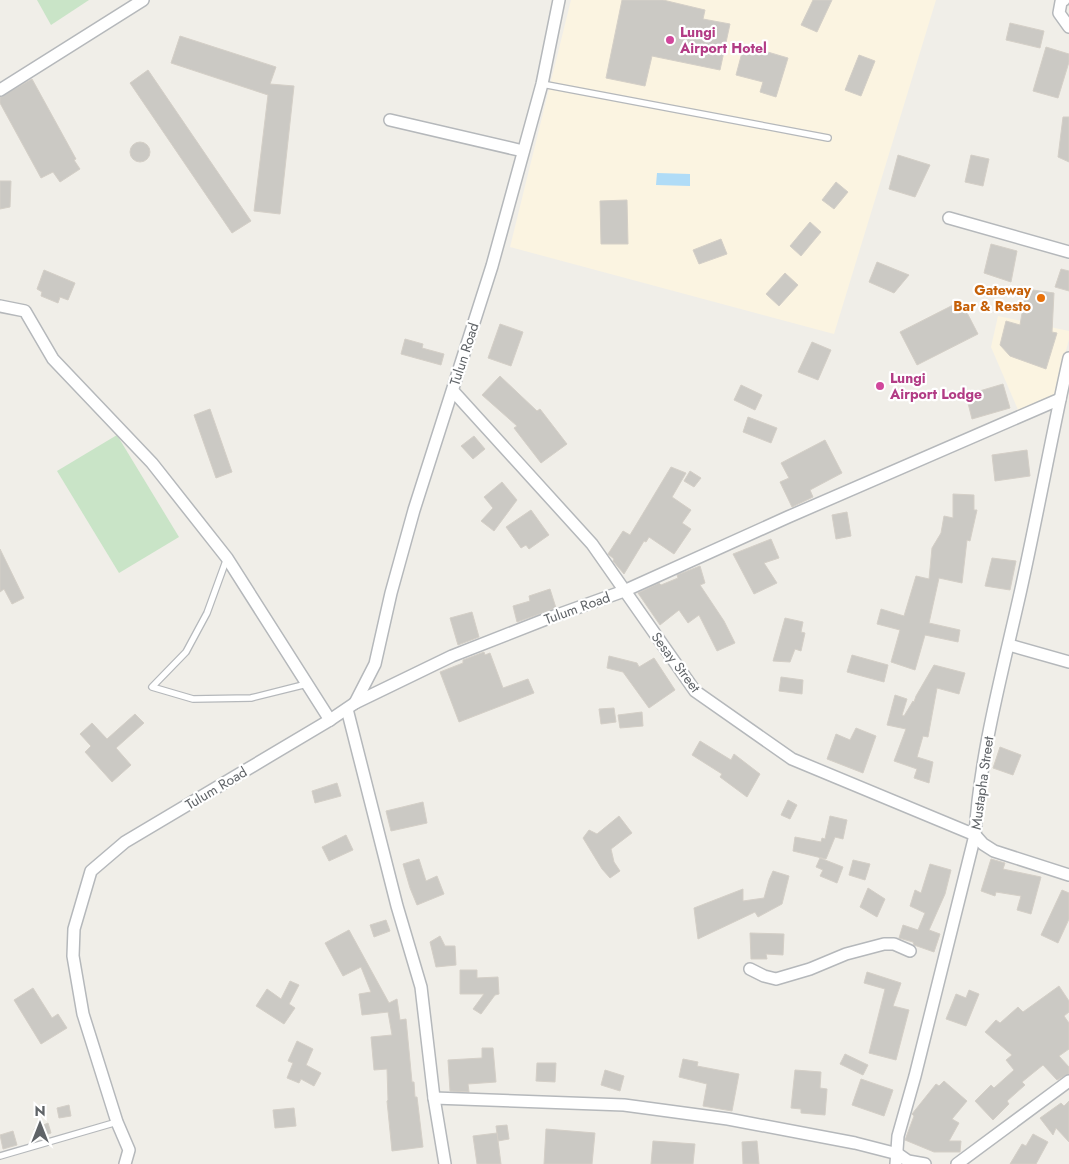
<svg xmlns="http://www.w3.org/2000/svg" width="1069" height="1164" font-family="Jost,sans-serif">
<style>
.commercial{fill:#fbf4e1}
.green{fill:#c9e4c7}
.water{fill:#b0dcf7}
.building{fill:#cbc9c4;stroke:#d4cfc7}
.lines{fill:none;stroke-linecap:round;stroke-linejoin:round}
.service-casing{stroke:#b5b8bb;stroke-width:8}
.minor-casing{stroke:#b5b8bb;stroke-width:14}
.service{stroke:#fff;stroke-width:5.5}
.minor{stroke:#fff;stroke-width:11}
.hotel-dot{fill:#d1479c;stroke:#fff;stroke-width:2}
.food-dot{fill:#e8710a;stroke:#fff;stroke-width:2}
.labels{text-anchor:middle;stroke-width:4.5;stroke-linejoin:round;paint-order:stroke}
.hotel-label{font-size:14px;font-weight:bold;fill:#b23c85;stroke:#fff;text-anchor:start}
.food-label{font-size:14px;font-weight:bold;fill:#c56008;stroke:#fff;text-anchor:end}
.street-label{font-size:14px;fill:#5f6367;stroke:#fff}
</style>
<rect width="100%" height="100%" fill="#f0eee8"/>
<g class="commercial">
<polygon points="571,0 936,0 834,334 510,247"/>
<polygon points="998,316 1069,331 1069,339 1054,397 1019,412 991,347"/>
</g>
<g class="green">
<polygon points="37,0 89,0 51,25"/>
<polygon points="117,435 179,537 119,573 57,471"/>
</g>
<polygon class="water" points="657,173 690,174 690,186 656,185"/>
<g class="building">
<polygon points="622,0 663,0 705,10 703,19 730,24 720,70 652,56 645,86 606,78"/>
<polygon points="813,0 832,0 817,32 801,25"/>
<polygon points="1010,23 1044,31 1040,48 1006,40"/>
<polygon points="180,36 276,67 270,84 294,86 280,214 254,211 268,95 171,63"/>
<polygon points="744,45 788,58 776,97 760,92 763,82 736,75"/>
<polygon points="1046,47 1069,54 1069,62 1058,98 1033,91"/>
<polygon points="859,55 875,61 861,96 845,90"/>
<polygon points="148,70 251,221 232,233 130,83"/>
<polygon points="32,79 76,159 74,160 80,169 60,182 53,172 41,178 0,103 0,97"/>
<polygon points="1063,117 1069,117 1069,162 1058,157"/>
<circle cx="140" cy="152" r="10"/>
<polygon points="898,155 930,165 915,197 889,189"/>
<polygon points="971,155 989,159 983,186 965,182"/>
<polygon points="0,181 11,181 10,207 0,209"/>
<polygon points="836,182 848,192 834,209 822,200"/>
<polygon points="627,200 628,244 601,244 600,201"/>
<polygon points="810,222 821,232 801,256 790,246"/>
<polygon points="721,239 727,254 699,264 693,250"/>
<polygon points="991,244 1017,251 1011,282 984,273"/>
<polygon points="877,262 909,275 894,293 869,282"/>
<polygon points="1061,269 1069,271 1069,291 1055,287"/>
<polygon points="44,270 75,283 68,300 60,297 58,303 41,296 42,292 37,289"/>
<polygon points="785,273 798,285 779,306 766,294"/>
<polygon points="1026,289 1054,293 1052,332 1057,333 1046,369 1010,356 1000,345 1006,321 1020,325"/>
<polygon points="961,301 978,334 917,365 900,332"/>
<polygon points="500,324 523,332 511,366 488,358"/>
<polygon points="405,339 423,344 422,348 444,354 441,365 401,354"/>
<polygon points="812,342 831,350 818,380 798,372"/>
<polygon points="500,376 537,411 540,409 567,444 541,463 514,428 517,426 482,395"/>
<polygon points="1003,384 1010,408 972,419 966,395"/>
<polygon points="741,385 762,395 755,410 734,400"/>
<polygon points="210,409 232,472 216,478 194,415"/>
<polygon points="748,417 777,428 771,443 743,432"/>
<polygon points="474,436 485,449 473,459 461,446"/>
<polygon points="825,440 842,473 810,490 813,497 792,507 780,482 789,478 781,463"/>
<polygon points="1027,450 1030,476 995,481 992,455"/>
<polygon points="671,467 686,473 672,497 691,510 682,523 691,529 674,554 649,537 646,542 644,541 624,574 613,561 614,559 608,554 623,531 630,535"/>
<polygon points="690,471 701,478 694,487 684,481"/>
<polygon points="502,482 517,500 494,531 481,521 493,508 484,497"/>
<polygon points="953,494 974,495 974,510 977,510 970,541 967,540 962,583 939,578 929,623 960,630 958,642 925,635 915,670 891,662 900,630 877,624 881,609 904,616 916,576 929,579 932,548 941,533 944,516 953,518"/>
<polygon points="531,510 549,535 529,549 526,545 521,548 506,527"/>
<polygon points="847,512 851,536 836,539 832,515"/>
<polygon points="771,539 779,558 764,563 777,583 754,594 733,554"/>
<polygon points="0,549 24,598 12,604 4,589 0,592"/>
<polygon points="992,558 1016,561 1010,590 985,586"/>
<polygon points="700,566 705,583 700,585 724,621 735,643 717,651 699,615 688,623 679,610 660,625 638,593 659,583 661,585 678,578 677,575"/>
<polygon points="550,589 556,608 517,622 513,606 530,601 529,596"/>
<polygon points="472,612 479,637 458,645 450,618"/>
<polygon points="785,618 803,622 801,632 805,633 801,651 795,649 790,662 773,661"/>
<polygon points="484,652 485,655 490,653 503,688 528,679 534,693 459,722 440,672 463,663 463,660"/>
<polygon points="852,655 888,665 884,682 847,672"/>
<polygon points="609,656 637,663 639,667 654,658 675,690 649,708 623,672 607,668"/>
<polygon points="934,665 965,673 959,694 937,688 928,737 923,736 917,757 933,762 929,783 914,778 917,769 894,761 906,729 887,725 895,695 907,699 902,715 904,716 913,701 914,702 916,696"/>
<polygon points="781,677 803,680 802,694 779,691"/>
<polygon points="614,708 616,722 601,724 599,709"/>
<polygon points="642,712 643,726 620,728 618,715"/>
<polygon points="135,714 144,723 116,748 131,765 112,782 85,752 91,746 80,734 92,723 107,739"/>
<polygon points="856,728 876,736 863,773 827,759 836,734 850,740"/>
<polygon points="700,741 731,760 734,754 760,774 747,797 720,777 722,774 692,755"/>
<polygon points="1000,747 1021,755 1013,775 993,768"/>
<polygon points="337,783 341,796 315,803 312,791"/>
<polygon points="788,800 797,805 790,819 781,815"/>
<polygon points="423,802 427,823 391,831 386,811"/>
<polygon points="619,816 632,833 611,849 614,862 620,871 610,878 602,869 583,838 589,830 597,834"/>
<polygon points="830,816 847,820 843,839 835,837 826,859 793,851 795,837 821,842 822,838 825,839"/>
<polygon points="346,835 353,850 329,861 322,847"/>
<polygon points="820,858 843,867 837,883 820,876 823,870 816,867"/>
<polygon points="419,859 426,881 437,876 444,894 417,905 410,888 403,864"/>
<polygon points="991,859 1005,863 1003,869 1041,877 1031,914 1017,910 1021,896 996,892 995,896 981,891"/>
<polygon points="853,860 870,864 865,880 849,875"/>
<polygon points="930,864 951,870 945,894 929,930 940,934 934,952 914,945 913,942 899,938 903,925 918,930 925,913 910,906 915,890 921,893"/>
<polygon points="773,871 789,876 782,904 758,917 755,912 698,939 694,908 743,889 743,901 764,898 769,880"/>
<polygon points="868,888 885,899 877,917 860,907"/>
<polygon points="1062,890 1069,893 1069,919 1058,943 1041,935"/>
<polygon points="386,920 390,931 374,937 370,925"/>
<polygon points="349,930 389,1003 397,999 400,1020 406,1019 412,1082 414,1082 415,1097 417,1097 423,1147 392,1151 387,1101 388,1100 387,1069 374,1070 371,1037 392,1035 388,1012 362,1015 359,994 371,992 361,967 343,976 325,943"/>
<polygon points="750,933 784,934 783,955 766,954 767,959 751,959"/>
<polygon points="440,936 445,946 455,946 456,965 436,967 430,942"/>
<polygon points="460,970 477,970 477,978 498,977 499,994 495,995 481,1014 473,1009 484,994 460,994"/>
<polygon points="867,972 901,983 893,1006 909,1010 896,1060 869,1053 885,989 864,983"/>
<polygon points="290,981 299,985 289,1004 295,1008 284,1024 256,1006 267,989 281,999"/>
<polygon points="1059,986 1069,1001 1069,1012 1064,1016 1069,1023 1069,1049 1059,1056 1069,1067 1069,1074 1057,1080 1043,1065 1022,1082 1025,1085 1007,1101 1009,1104 993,1120 975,1101 991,1085 994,1088 1014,1070 1006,1060 1012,1055 985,1032 996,1020 1000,1023 1018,1007 1023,1012"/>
<polygon points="33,988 52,1018 58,1014 67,1028 41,1044 14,1000"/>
<polygon points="969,990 979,994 966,1026 946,1019 956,994 966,998"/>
<polygon points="297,1041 313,1049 306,1065 321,1073 314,1086 301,1079 299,1083 287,1078 293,1063 288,1061"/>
<polygon points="482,1048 493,1048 496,1082 468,1084 469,1092 450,1091 448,1060 482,1058"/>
<polygon points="845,1054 868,1065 863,1075 840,1064"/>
<polygon points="683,1059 698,1062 697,1066 739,1074 732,1111 703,1106 707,1084 679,1077"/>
<polygon points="537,1063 556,1063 555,1082 536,1081"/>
<polygon points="605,1070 624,1076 620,1091 601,1085"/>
<polygon points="795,1070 821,1072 820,1088 827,1089 825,1115 801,1113 801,1109 791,1108"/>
<polygon points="861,1079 893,1090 884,1116 852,1105"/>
<polygon points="944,1081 967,1101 952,1119 959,1123 949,1141 961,1141 960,1152 934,1152 905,1140 914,1116 912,1114 936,1084 939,1086"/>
<polygon points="1069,1101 1069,1142 1056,1128 1053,1135 1040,1118 1061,1103 1064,1106"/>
<polygon points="69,1105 71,1116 59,1118 57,1108"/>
<polygon points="294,1108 296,1126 275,1128 273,1110"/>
<polygon points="48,1123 51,1133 37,1138 34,1129"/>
<polygon points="507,1125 509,1139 498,1141 496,1126"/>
<polygon points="546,1129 595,1133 592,1164 544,1164"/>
<polygon points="13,1131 17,1145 3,1149 0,1135"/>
<polygon points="497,1133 501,1164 477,1164 473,1136"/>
<polygon points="1033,1134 1048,1142 1036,1164 1010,1164 1022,1144 1026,1146"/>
<polygon points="653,1141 695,1144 693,1164 651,1164"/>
<polygon points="757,1141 759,1164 743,1164 742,1142"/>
</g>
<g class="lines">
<defs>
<g id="service">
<polyline points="542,84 828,138"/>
<polyline points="227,558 207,613 186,652 152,687 193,699 251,698 307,684"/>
<polyline points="0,1156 117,1122"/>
</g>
<g id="minor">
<polyline points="1064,0 1061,2 1059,13 1069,27"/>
<polyline points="0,90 143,0"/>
<polyline points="390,120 523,151"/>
<polyline points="949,218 1069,252"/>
<polyline points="0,306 25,311 53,359 152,463 227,558 330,720"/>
<polyline points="453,391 592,544 695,691 792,759 975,835 983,844 994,851 1069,875"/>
<polyline points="1009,645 1069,662"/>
<polyline points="355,703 375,664 391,593 414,510 492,266 542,84 559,0"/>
<polyline points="347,709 397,906 421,987 434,1098 445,1164"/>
<polyline points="750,969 764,976 776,979 810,969 846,954 884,944 894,944 910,951"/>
<polyline points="434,1098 624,1105 728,1119 855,1143 898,1154 908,1161 925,1164"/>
<polyline points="125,1164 129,1150 117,1122 83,1014 73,956 74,929 91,871 125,842 330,720 355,703 452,656 549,618 624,591 788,517 1060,399"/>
<path d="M 896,1164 L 898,1136 L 915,1076 L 975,835 C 980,752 1003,670 1021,589 C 1038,512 1052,434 1069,358"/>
<polyline points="957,1164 1069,1081"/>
</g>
</defs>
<use href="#service" class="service-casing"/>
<use href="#minor" class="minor-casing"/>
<use href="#service" class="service"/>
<use href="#minor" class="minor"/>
</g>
<g class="hotel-dot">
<circle cx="670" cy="40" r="5"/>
<circle cx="880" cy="386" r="5"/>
</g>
<circle class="food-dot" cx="1041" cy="298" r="5"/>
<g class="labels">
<g class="hotel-label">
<text x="680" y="37">Lungi<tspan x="680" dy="16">Airport Hotel</tspan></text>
<text x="890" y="383">Lungi<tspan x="890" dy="16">Airport Lodge</tspan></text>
</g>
<g class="food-label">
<text x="1031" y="295">Gateway<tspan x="1031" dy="16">Bar &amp; Resto</tspan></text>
</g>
<g class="street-label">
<text transform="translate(464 354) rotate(-72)" y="5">Tulun Road</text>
<text transform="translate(577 608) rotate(-20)" y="5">Tulum Road</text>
<text transform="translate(676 662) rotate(53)" y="5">Sesay Street</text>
<text transform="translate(982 783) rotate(-82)" y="5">Mustapha Street</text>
<text transform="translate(216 788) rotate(-31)" y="5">Tulum Road</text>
</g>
</g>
<g transform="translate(40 1124)" stroke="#ffffff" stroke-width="4" paint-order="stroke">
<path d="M0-4L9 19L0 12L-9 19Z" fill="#5f6367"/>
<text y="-8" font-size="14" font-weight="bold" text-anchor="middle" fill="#5f6367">N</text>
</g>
</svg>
